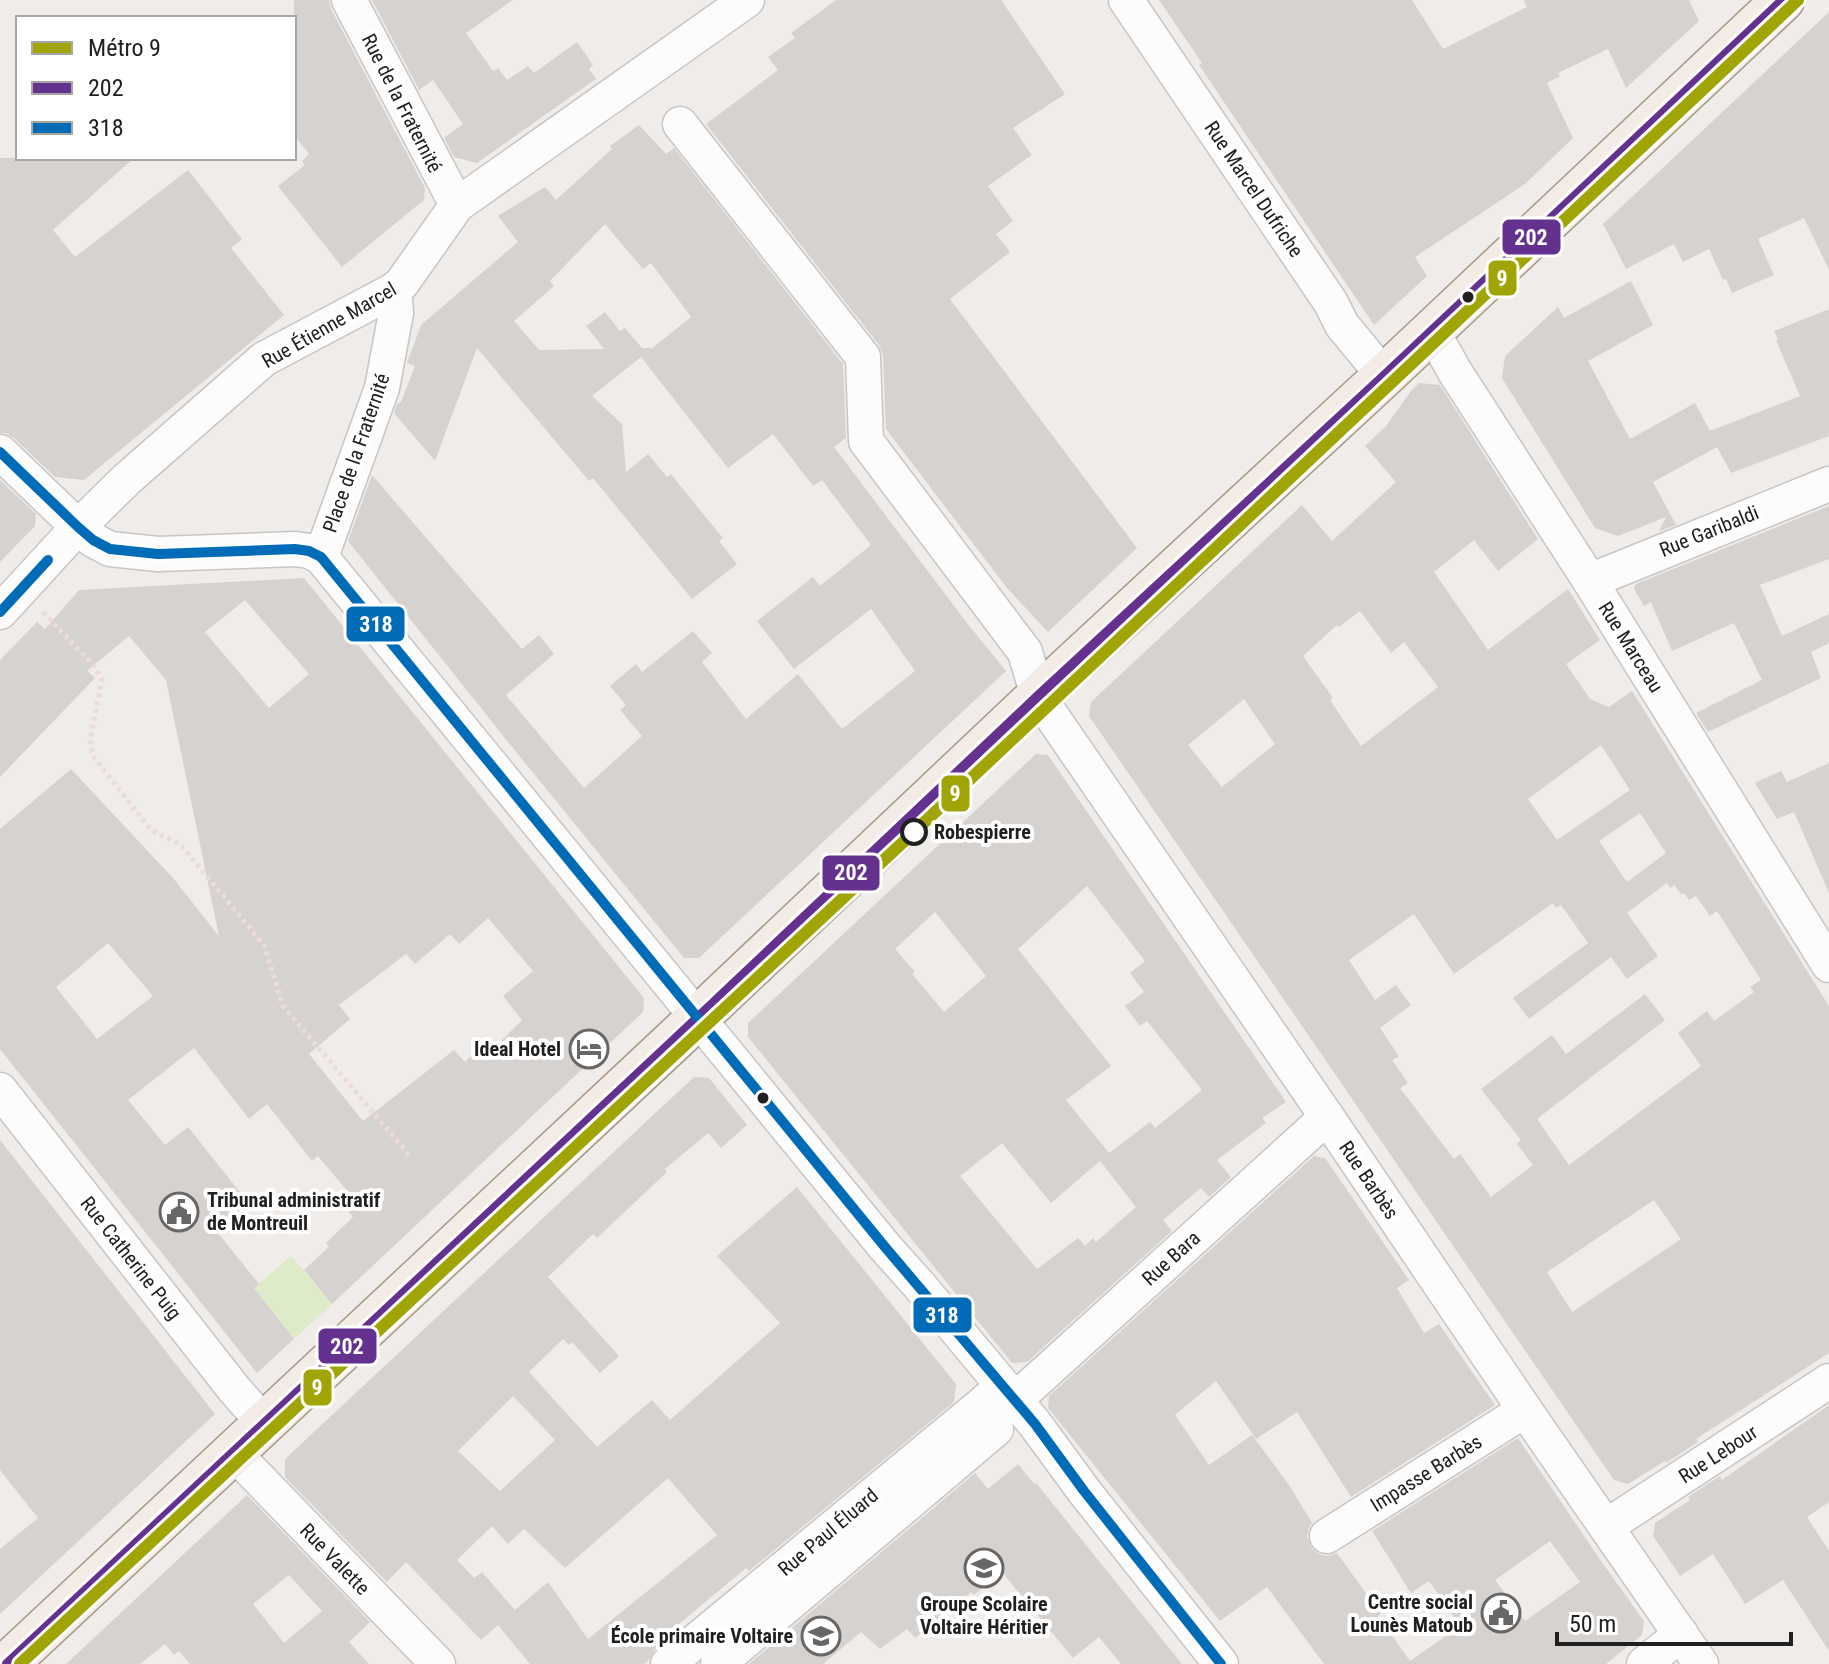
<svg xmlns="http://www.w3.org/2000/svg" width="1829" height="1664" font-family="'Roboto Condensed',sans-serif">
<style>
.grass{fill:#ddebc8}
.building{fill:#d6d2d0;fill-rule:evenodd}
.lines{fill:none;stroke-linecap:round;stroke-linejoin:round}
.minor-casing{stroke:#c7c6c5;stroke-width:37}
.major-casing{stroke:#a59885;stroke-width:45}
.path{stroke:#ecdbda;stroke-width:5;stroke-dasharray:4 4;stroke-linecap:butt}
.minor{stroke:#fdfcfc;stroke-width:34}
.major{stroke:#f2ebe6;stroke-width:42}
.bus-1-casing{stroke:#fff;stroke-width:16}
.bus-2-casing{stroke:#fff;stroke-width:16}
.bus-1{stroke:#65318f;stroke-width:10}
.bus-2{stroke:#006cb8;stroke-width:10}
.metro-1-casing{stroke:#fff;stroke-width:18}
.metro-1{stroke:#a0a505;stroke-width:12}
.bus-dot{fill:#202020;stroke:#fff;stroke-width:3}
.stop-dot{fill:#fff;stroke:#202020;stroke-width:4}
.labels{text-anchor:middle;stroke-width:8;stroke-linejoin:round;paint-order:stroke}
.street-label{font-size:20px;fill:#202020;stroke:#fff}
.stop-label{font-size:20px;font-weight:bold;fill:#202020;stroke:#fff;text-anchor:start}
.poi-label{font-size:20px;font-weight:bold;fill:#202020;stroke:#fff;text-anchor:end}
.line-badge{stroke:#fff;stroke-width:3}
.badge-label{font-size:22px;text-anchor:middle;font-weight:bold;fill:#fff}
</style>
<rect width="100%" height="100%" fill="#efece9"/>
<polygon class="grass" points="291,1256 332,1304 294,1339 254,1288"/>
<g class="building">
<polygon points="294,0 329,0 331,9 425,188 424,200 342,267 278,186 305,165 302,161 309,154 294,135"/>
<polygon points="372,0 513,0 466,33 493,71 498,68 507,80 528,66 534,73 577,42 593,65 589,69 596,79 477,163 454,157 444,138 463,124 433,80 419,90"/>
<polygon points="836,0 1001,0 1065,94 1013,128 1032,155 988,186 1013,221 996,234 1010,252 950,299 1137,548 1048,632 1007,588 886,429 883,356 879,345 706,124 778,70 768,57 795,38 791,33"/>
<polygon points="1159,0 1412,0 1443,49 1527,7 1524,0 1689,0 1699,21 1626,88 1608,49 1558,73 1560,76 1547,83 1573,138 1525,184 1415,257 1427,276 1374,325 1199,65 1202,63"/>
<polygon points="1829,12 1829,270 1804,218 1758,239 1774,275 1732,293 1726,279 1723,280 1709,249 1683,262 1674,244 1626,269 1603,224"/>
<path d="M 639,125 L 666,154 L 674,148 L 843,364 L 846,438 L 834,447 L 967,623 L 1006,671 L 699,958 L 684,958 L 508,742 L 348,541 L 372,475 L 522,649 L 539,635 L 554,654 L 506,695 L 584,788 L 642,736 L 620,710 L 626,705 L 610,686 L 636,664 L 642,672 L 693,631 L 712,653 L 702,662 L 746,719 L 798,674 L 842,729 L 915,671 L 871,609 L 794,669 L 757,621 L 813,577 L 820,586 L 871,545 L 822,480 L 813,486 L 773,434 L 728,468 L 641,357 L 592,396 L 622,424 L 626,472 L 648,454 L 667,477 L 671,474 L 704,515 L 723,538 L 719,541 L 737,564 L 692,599 L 593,478 L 589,481 L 477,348 L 435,461 L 394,413 L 397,404 L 401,402 L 415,366 L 407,363 L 421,325 L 518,242 L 498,216 L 545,187 L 556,200 L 612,149 L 610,146 ZM 605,224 L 643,269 L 651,263 L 691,317 L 645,354 L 652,348 L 642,348 L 625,328 L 620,331 L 605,312 L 586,326 L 604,349 L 539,350 L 514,321 L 554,286 L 550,281 Z"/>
<polygon points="0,158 134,158 53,230 75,257 188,170 242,239 231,248 284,315 84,480 55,477 14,438 6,433 0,433"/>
<polygon points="1631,281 1653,325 1588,361 1630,439 1695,403 1710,431 1800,396 1776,340 1778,339 1774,331 1829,309 1829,436 1731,473 1717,447 1653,482 1676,525 1659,531 1666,517 1618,536 1595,528 1502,378 1505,356 1558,307 1564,318"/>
<path d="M 1419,383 L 1440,385 L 1538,539 L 1498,571 L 1474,540 L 1434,572 L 1488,650 L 1568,589 L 1600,640 L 1566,664 L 1590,699 L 1609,707 L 1632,691 L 1829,1006 L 1829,1353 L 1696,1439 L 1698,1442 L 1666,1463 L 1665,1461 L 1628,1484 L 1614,1480 L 1089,716 L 1091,702 L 1302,505 L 1332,541 L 1396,482 L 1365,446 L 1386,426 L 1411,391 ZM 1360,611 L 1391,653 L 1404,642 L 1438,687 L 1361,746 L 1330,700 L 1333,698 L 1303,656 L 1337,625 L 1339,627 ZM 1244,699 L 1275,744 L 1222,787 L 1188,745 ZM 1601,745 L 1630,790 L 1557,840 L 1528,799 ZM 1640,813 L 1666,853 L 1627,882 L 1599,841 ZM 1667,883 L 1670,888 L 1674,885 L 1682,895 L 1684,893 L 1689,900 L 1696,896 L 1710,916 L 1717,911 L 1761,980 L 1750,987 L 1754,992 L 1714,1021 L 1707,1011 L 1678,1033 L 1701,1066 L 1569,1165 L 1537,1119 L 1665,1020 L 1645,994 L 1566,1054 L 1552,1035 L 1481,1089 L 1521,1140 L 1517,1144 L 1533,1165 L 1491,1197 L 1460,1154 L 1454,1159 L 1400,1088 L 1408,1083 L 1392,1060 L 1399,1056 L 1380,1028 L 1411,1005 L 1396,985 L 1375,1000 L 1349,960 L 1414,914 L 1454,974 L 1553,903 L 1556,908 L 1561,905 L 1588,943 L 1513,998 L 1529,1019 L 1611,957 L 1627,979 L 1658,956 L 1627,913 ZM 1654,1200 L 1681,1239 L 1572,1312 L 1547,1272 Z"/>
<polygon points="0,480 36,514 35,526 0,562"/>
<polygon points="1829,506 1829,559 1760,585 1782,636 1829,614 1829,643 1811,652 1821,678 1708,732 1696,713 1762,680 1734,623 1672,651 1651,602 1644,606 1634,589 1636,584"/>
<path d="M 304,578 L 644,998 L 643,1012 L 332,1304 L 304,1270 L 329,1247 L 326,1243 L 353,1217 L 344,1206 L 353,1198 L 318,1156 L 312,1161 L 267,1104 L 249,1119 L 194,1048 L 128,1100 L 165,1145 L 188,1127 L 251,1206 L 218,1233 L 259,1284 L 254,1288 L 294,1339 L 257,1373 L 0,1049 L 0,829 L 71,769 L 173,878 L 219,936 L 166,680 L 129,636 L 87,671 L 95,678 L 0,777 L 0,660 L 37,622 L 45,629 L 79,590 ZM 245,600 L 309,674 L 269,708 L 205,632 ZM 488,918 L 533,971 L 503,996 L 522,1020 L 485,1057 L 478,1049 L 465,1062 L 454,1050 L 363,1121 L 309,1054 L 350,1019 L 339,1005 L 406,954 L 415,964 L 450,934 L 459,944 ZM 108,943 L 153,996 L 97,1039 L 56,987 Z"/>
<path d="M 1036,754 L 1048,755 L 1286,1102 L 1262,1118 L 1266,1123 L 1217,1160 L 1231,1177 L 1209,1197 L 1201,1188 L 1163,1220 L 1172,1231 L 1027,1362 L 1012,1363 L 748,1037 L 748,1023 ZM 1087,886 L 1145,961 L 1130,973 L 1144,992 L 1125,1006 L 1140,1026 L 1147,1021 L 1202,1090 L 1155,1128 L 1150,1122 L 1109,1153 L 1066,1100 L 1111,1066 L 1018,949 ZM 935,912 L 986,976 L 944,1012 L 912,974 L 915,972 L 895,949 ZM 1002,1143 L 1051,1203 L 1100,1161 L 1136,1207 L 1096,1242 L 1093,1238 L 1085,1246 L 1078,1238 L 1037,1269 L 960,1176 Z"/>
<polygon points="1829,763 1829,893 1794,812 1777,819 1755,783 1781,771 1787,782"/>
<path d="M 694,1077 L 709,1078 L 747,1125 L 721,1148 L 708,1133 L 665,1169 L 667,1172 L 597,1238 L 593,1234 L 548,1277 L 619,1356 L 600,1373 L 572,1342 L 569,1345 L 563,1339 L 529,1372 L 597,1447 L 652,1400 L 670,1420 L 780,1323 L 717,1256 L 797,1187 L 956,1384 L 954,1402 L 749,1571 L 746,1568 L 674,1628 L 676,1631 L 655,1649 L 649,1660 L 644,1664 L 530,1664 L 498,1625 L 481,1640 L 406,1562 L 387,1582 L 285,1477 L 285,1459 ZM 513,1396 L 555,1440 L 500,1491 L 458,1451 ZM 668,1478 L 717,1535 L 588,1639 L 548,1582 L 515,1610 L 482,1572 L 474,1578 L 457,1560 L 492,1526 L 508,1544 L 524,1529 L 565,1568 Z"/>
<polygon points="0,1140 215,1414 0,1614 0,1549 38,1518 0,1470"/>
<path d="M 1314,1156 L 1325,1158 L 1409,1280 L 1397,1288 L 1424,1333 L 1439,1324 L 1495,1405 L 1351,1497 L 1297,1412 L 1256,1439 L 1216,1381 L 1175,1415 L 1209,1465 L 1252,1435 L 1289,1485 L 1312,1523 L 1309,1528 L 1307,1536 L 1311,1547 L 1318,1554 L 1327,1556 L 1337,1553 L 1381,1614 L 1378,1616 L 1410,1661 L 1460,1626 L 1429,1581 L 1411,1593 L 1372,1531 L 1518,1438 L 1603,1564 L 1644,1621 L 1642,1635 L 1606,1664 L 1324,1664 L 1267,1587 L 1220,1621 L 1048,1408 L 1049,1396 ZM 1550,1541 L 1580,1582 L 1525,1621 L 1495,1580 Z"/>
<polygon points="1829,1405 1829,1502 1807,1517 1829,1551 1829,1651 1783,1580 1745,1604 1713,1554 1680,1576 1653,1536 1655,1523 1690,1500 1688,1497 1720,1476 1722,1480"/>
<polygon points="1018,1464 1034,1484 1036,1483 1182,1664 1121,1664 1099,1637 1073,1658 1002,1572 974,1595 971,1592 915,1638 907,1629 880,1649 861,1632 823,1664 749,1664 975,1473 988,1489"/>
<path d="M 247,1495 L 370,1622 L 349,1642 L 369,1664 L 190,1664 L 179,1651 L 174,1655 L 165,1644 L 140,1664 L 66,1664 ZM 289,1575 L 322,1611 L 284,1643 L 253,1604 Z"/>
</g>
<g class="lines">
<defs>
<g id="minor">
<polyline points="349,0 457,205"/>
<polyline points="1126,0 1331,303 1342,325 1384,376"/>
<polyline points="680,124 863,357 866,441 1025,652 1038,696 1327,1117 1525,1410 1701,1664"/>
<polyline points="1432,331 1455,372 1590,581 1829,965"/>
<polyline points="0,452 78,527 93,540 110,549 158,554 295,549 309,551 321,557 885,1247 919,1285 1035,1424 1084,1491 1221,1664"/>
<polyline points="321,557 382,388 396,313 394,290"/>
<polyline points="1590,581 1829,484"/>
<polyline points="0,612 78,527 127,479 264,359 394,290 402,283 457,205 747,0"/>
<polyline points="0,1090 234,1389 265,1424"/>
<polyline points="1015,1400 1327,1117"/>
<polyline points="234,1453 438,1664"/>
<polyline points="1607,1526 1829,1381"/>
<polyline points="1327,1536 1525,1410"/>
<polyline points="668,1664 1003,1387"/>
<polyline points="718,1664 996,1429 988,1399"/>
<polyline points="1644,1664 1681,1634"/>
</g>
<polyline id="major" points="7,1664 671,1043 1038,696 1384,376 1783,0"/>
</defs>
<use href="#minor" class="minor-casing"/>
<use href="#major" class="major-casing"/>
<polyline class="path" points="43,612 94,666 102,680 90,740 93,756 151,830 177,843 184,849 264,945 283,1006 410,1156"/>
<use href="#minor" class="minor"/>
<use href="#major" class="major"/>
<defs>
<polyline id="bus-1" points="7,1664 671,1043 1038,696 1384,376 1783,0"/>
<g id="bus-2">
<polyline points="0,452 78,527 93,540 110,549 158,554 295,549 309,551 321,557 885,1247 1035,1424 1084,1491 1221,1664"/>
<polyline points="0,612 48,560"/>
</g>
</defs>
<use href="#bus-1" class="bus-1-casing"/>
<use href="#bus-2" class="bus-2-casing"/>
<use href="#bus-1" class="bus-1"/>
<use href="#bus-2" class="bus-2"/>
<defs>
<polyline id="metro-1" points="20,1664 914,832 1798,0"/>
</defs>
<use href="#metro-1" class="metro-1-casing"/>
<use href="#metro-1" class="metro-1"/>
</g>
<defs>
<symbol id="hotel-ring" viewBox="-11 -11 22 22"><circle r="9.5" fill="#fff" stroke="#686766" stroke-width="1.5"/><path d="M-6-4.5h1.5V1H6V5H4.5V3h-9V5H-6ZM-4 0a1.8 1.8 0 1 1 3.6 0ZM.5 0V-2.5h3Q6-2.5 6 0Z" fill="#686766"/></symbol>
<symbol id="civic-ring" viewBox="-11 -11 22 22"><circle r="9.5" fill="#fff" stroke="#686766" stroke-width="1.5"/><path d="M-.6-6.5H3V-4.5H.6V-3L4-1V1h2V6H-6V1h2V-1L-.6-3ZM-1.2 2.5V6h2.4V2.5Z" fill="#686766"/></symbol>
<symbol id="school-ring" viewBox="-11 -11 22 22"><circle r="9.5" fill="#fff" stroke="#686766" stroke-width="1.5"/><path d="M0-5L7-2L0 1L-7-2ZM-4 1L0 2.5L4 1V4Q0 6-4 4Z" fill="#686766"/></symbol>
</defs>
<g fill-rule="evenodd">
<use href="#hotel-ring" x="567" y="1027" width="44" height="44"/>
<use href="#civic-ring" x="157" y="1190" width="44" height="44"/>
<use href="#school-ring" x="962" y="1546" width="44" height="44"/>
<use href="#civic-ring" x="1479" y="1591" width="44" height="44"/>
<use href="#school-ring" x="799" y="1614" width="44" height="44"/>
</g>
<g class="bus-dot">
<circle cx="1468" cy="297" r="7"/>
<circle cx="763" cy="1098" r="7"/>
</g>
<circle class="stop-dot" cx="914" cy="832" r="12"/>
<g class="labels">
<g class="street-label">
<text transform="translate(402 103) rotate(63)" y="7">Rue de la Fraternité</text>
<text transform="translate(1254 189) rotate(56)" y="7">Rue Marcel Dufriche</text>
<text transform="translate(329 325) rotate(-30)" y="7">Rue Étienne Marcel</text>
<text transform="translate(356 453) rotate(-71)" y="7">Place de la Fraternité</text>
<text transform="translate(1709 531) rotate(-22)" y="7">Rue Garibaldi</text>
<text transform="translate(1631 647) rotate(58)" y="7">Rue Marceau</text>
<text transform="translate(1369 1180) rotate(56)" y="7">Rue Barbès</text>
<text transform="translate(131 1258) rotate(52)" y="7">Rue Catherine Puig</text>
<text transform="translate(1171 1258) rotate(-42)" y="7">Rue Bara</text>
<text transform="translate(1718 1454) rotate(-33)" y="7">Rue Lebour</text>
<text transform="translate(1426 1473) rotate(-32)" y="7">Impasse Barbès</text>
<text transform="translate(828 1532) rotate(-40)" y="7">Rue Paul Éluard</text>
<text transform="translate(335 1559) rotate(46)" y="7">Rue Valette</text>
</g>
<g class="stop-label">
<text x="934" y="839">Robespierre</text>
</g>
<g class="poi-label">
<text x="561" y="1056">Ideal Hotel</text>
<text x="207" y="1207" text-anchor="start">Tribunal administratif<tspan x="207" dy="23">de Montreuil</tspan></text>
<text x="1473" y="1609">Centre social<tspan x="1473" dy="23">Lounès Matoub</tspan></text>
<text x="984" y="1611" text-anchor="middle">Groupe Scolaire<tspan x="984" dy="23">Voltaire Héritier</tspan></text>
<text x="793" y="1643">École primaire Voltaire</text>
</g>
</g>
<g class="line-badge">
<rect x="1501" y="218" width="61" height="38" rx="8" fill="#65318f"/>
<rect x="1487" y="259" width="31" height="38" rx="8" fill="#a0a505"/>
<rect x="345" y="605" width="61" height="38" rx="8" fill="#006cb8"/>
<rect x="940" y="774" width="31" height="39" rx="8" fill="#a0a505"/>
<rect x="821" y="854" width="60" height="38" rx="8" fill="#65318f"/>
<rect x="912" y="1296" width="61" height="38" rx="8" fill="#006cb8"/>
<rect x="317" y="1327" width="61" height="38" rx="8" fill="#65318f"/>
<rect x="302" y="1368" width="31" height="39" rx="8" fill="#a0a505"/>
</g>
<g class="badge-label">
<text x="1531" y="245">202</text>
<text x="1502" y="286">9</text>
<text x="376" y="632">318</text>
<text x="955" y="801">9</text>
<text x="851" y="880">202</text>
<text x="942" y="1323">318</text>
<text x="347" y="1354">202</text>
<text x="317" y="1395">9</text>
</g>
<rect x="16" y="16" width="280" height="144" fill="#ffffff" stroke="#a6a6a6" stroke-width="2"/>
<rect x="32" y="42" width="40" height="12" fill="#a0a505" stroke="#a6a6a6" stroke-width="2"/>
<text x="88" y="56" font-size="24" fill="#202020">Métro 9</text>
<rect x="32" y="82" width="40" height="12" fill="#65318f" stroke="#a6a6a6" stroke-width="2"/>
<text x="88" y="96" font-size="24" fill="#202020">202</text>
<rect x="32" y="122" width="40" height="12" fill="#006cb8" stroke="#a6a6a6" stroke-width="2"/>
<text x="88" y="136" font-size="24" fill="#202020">318</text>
<path d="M1557 1632v12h234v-12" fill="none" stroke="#202020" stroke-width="4"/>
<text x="1569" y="1632" font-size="24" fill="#202020" stroke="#ffffff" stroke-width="6" paint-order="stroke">50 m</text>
</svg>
